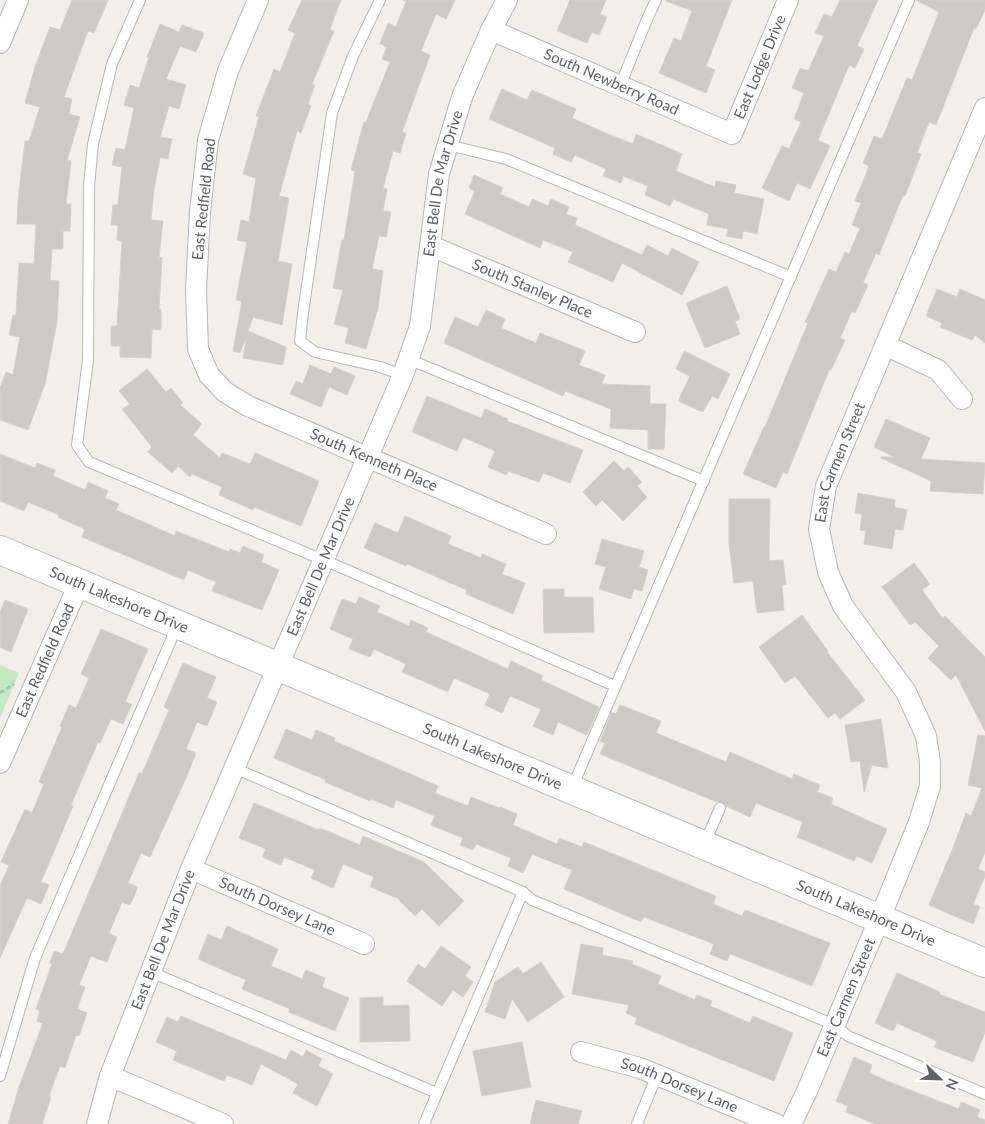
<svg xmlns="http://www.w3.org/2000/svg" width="985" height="1124" font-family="Lato,sans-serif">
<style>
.green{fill:#c5e8c5}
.building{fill:#cccac5;stroke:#d6d1c6}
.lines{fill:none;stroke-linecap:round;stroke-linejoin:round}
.lane-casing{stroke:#b5b8bc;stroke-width:12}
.street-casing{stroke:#b5b8bc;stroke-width:22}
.secondary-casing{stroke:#b6babf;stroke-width:30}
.path{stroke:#9cc7a9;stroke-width:3;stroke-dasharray:5 2.5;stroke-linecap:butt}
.lane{stroke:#fff;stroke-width:10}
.street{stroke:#fff;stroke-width:20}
.secondary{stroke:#fff;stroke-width:28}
.labels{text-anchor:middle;stroke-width:4;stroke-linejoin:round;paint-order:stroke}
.street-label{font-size:15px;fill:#5f6368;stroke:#fff}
</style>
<rect width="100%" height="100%" fill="#f1efe8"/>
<polygon class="green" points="0,665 19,673 0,718"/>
<g class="building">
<polygon points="72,0 108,0 94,33 88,31 64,97 72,99 69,114 80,117 67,160 71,161 66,204 71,204 70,231 63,231 63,249 52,249 50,280 59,281 57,322 45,384 28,430 0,420 0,388 6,372 13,375 20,337 9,335 13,315 16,315 19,263 34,264 36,224 17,224 18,200 25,141 29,141 40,107 25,103 35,67 50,27 60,30"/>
<polygon points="302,0 341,0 330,29 334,31 312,84 315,85 308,104 311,106 301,133 297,131 279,196 289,198 278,261 292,264 282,325 253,317 248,331 286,347 283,365 243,358 247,335 240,353 233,351 242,301 236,300 247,242 237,240 241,220 249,222 256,178 243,174 259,117 256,116 274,69 280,72 295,33 288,30"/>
<polygon points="403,0 455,0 446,19 436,14 421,51 430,55 402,132 406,133 400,153 393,151 383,188 387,189 383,211 391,212 386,237 379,236 372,269 383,271 378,308 366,349 345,343 349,328 334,324 343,290 333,288 342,240 344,240 355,171 351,170 364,122 366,122 390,62 382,59 387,47 380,44 388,23 396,27 406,1"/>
<polygon points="570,0 606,0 600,14 607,17 599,35 592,32 587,43 557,31"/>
<polygon points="666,0 732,0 706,66 715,70 706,93 659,73 674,38 681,41 692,11 666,1"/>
<polygon points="840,0 878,0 857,46 864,49 855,68 849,65 818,140 830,146 810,189 797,183 789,201 762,188 782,146 789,149 801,122 794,119 804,93 792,88 800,68 808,71 824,36 815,33 824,14 832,17"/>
<polygon points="916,0 985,0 985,10 976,29 974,28 936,125 929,122 917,153 921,154 905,196 903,195 879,255 876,253 863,283 868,285 855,313 852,311 840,338 845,340 831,370 829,370 787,474 783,472 776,488 743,474 764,427 765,427 808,323 805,322 829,269 836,272 845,252 849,254 860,228 852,225 861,203 855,201 869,166 863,163 874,136 882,139 907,78 912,80 939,12"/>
<polygon points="160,24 179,32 182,25 204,33 196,52 180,46 166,79 186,85 179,109 169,106 160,137 172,139 168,159 160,157 154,190 151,220 163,221 159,257 162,258 159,309 161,309 161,330 152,329 151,358 120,357 120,346 111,346 111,326 117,326 122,241 117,241 118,225 111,225 113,205 118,205 122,167 112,165 116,148 125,150 134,108 124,105 130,85 139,88 149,57 147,57"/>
<polygon points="502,89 527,100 532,90 576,109 572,118 603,132 633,144 636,134 682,154 676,171 715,187 716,181 736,185 734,193 764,199 757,234 743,231 742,239 726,236 728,229 707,225 709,214 673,199 670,206 645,195 648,186 623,176 621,183 603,176 606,169 575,155 571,162 553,154 555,148 489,119"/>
<polygon points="474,175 503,188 500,194 529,207 532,199 548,206 551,199 569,207 566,214 577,218 575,225 642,255 647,245 668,256 672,248 699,262 682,295 622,263 613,282 568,262 573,252 543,240 540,248 465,214 475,191 469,188"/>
<polygon points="727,286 740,319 735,321 740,334 705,348 686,303"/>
<polygon points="937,289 957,297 960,289 985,300 985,343 975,335 972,340 940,327 942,323 926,316"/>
<polygon points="486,310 505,319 501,328 536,343 540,333 585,351 579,365 605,375 602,384 650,386 650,404 666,404 664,449 648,449 648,430 610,428 611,409 565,391 563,396 444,343 455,317 478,327"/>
<polygon points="684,351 730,374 718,399 712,396 703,412 678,401 690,376 676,369"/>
<polygon points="310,365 331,374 334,367 355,376 347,395 329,387 321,407 290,394 296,381 303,384"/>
<polygon points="147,369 166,392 171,388 183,403 180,405 202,424 193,435 220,458 222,453 250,464 255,453 319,481 301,526 254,507 253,510 219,495 222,487 192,474 190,477 178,466 172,473 148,452 152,447 122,409 130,404 119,391"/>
<polygon points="427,396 481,418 485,409 508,419 507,421 583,450 570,483 543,473 539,482 508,471 506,475 488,467 495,451 463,437 457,451 412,432"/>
<polygon points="886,419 930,438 921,459 985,463 983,494 930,491 931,481 881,458 881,457 895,457 874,447"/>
<polygon points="0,454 35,468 37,463 55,470 53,476 85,490 88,482 108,491 105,498 119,504 116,510 175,536 176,531 229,552 230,549 240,553 243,546 264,555 261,562 279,570 262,610 212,591 216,582 188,570 184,580 82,537 85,529 58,517 59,515 28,502 24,511 0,501"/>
<polygon points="614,461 624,471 628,467 642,482 637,486 647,497 623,521 602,500 596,506 583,492"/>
<polygon points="858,493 895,500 894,507 907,510 903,530 895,529 892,549 864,544 866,531 860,530 862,514 855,513"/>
<polygon points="729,499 770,499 769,561 783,560 786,584 782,585 784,610 757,613 753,581 734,583 729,544"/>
<polygon points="405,516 451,536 448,544 481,558 482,554 506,564 502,574 525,583 513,614 466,594 467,590 407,564 406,566 364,548 375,523 398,533"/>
<polygon points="602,539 644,551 639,567 648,570 642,591 634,589 631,599 599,589 606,567 595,564"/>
<polygon points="914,563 930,584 922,590 943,619 945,616 985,657 985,731 956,675 951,680 928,658 939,646 915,622 910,625 882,587"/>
<polygon points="543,589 564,589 564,597 593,597 594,632 544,633"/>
<polygon points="359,597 380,606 377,612 409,626 411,620 428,628 426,632 508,669 511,661 543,676 541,680 599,707 587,735 558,722 553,735 533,726 541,709 510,696 502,713 485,705 490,694 454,678 448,692 402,672 406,664 374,649 370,657 349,649 353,639 330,629 342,599 356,604"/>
<polygon points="5,600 28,609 11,652 0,647 0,613"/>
<polygon points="802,615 828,651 827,652 865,700 840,719 835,713 828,718 795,676 785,683 759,647"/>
<polygon points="101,629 148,649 125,702 132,704 123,724 111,719 100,743 98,742 71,805 73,806 41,882 49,885 41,904 27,898 0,958 0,886 9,865 1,862 25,809 32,813 44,784 39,782 62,727 60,726 69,705 76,708 89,678 81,674"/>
<polygon points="183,663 216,677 207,698 217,702 207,726 197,722 186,749 196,753 186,778 150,857 141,853 128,883 138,887 130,905 122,902 109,933 117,937 107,962 91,956 79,985 85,987 77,1009 87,1013 79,1036 76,1035 65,1068 60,1066 49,1096 51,1097 42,1124 8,1124 19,1087 43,1023 37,1021 40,1011 36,1009 52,964 50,963 54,951 63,954 139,773 142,774 169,710 164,707"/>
<polygon points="620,705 661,721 656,733 726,762 730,752 792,779 794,774 820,785 817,792 833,798 831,804 887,829 872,863 857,856 854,861 797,837 803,822 756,803 750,817 726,806 722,802 717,802 600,754 605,743 600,741 612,712 616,714"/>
<polygon points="881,719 888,768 872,765 864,792 860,761 851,762 845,725"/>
<polygon points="286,729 312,740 316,730 335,738 334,741 438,786 435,793 468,806 471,797 499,808 500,807 517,814 513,825 557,844 559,838 582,847 584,842 716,896 713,904 742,916 745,910 830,943 812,986 730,954 727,961 710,954 714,944 644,917 641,922 564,889 572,870 532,854 523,873 508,866 511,858 476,844 473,850 460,845 463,838 431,825 435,816 396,800 393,808 371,799 370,801 325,782 326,780 274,758"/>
<polygon points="978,735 985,736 985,852 978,869 985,872 985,876 973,904 980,907 973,924 929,905 953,848 966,813 971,816 982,788 968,785"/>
<polygon points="254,803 319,830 320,828 360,845 363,836 424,862 464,901 439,926 422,909 415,916 397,898 370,887 374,877 343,864 333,888 311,878 315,870 284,857 281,865 262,857 266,849 239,838"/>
<polygon points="227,926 278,949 271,966 302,979 306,970 325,978 322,987 349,998 335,1031 289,1012 290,1009 242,989 246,980 198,959 208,934 221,940"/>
<polygon points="581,944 603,948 602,955 633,961 632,964 661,976 658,984 695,1000 697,995 712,1001 710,1006 750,1023 753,1016 793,1033 774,1081 635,1024 637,1018 626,1013 629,1005 572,994"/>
<polygon points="441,946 471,967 465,976 473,982 463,997 453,990 442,1006 407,981 418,964 425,969"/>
<polygon points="541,962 564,997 528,1022 512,999 505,1019 485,1012 495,982 518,967 523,974"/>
<polygon points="897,973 940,992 939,994 985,1012 985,1032 973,1062 934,1047 937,1041 897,1023 893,1031 875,1023"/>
<polygon points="383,997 383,1006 409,1005 410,1041 360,1042 360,998"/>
<polygon points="181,1016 286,1060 291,1050 303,1057 306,1050 322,1059 318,1066 333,1074 317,1106 293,1093 298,1084 261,1064 252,1085 227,1075 224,1081 173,1060 177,1051 156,1042 167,1017 178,1022"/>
<polygon points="522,1042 531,1087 482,1096 473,1051"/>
<polygon points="854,1057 872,1065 869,1073 892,1083 959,1109 961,1102 980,1110 977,1117 985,1120 985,1124 875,1124 846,1112 848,1106 836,1101"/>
<polygon points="536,1100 582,1111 578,1124 530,1124"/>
</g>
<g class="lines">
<defs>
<g id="lane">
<polyline points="140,0 112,64 93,144 89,186 88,360 77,445 89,462 340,567 615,686"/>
<polyline points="380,0 353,56 332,113 303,313 300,341 315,352 380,367 403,375"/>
<polyline points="620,86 648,17 656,0"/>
<polyline points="448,145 506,159 791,277"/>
<polyline points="408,359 704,481"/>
<polyline points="234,768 523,892 532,900 835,1025 848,1036 985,1094"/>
<polyline points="572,788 909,0"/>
<polyline points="704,845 720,808"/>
<polyline points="151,972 437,1093"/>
<polyline points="0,1076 35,958 177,626"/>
<polyline points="424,1124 523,892"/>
<polyline points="637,1124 657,1075"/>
</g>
<g id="street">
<path id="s1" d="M 258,0 L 228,71 L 208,140 L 200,212 L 196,290 L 198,349 L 209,375 L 225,392 L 248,406 L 546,534"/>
<path id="s2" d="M 491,30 L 732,134 L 788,0"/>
<polyline points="0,43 18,0"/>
<path id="s3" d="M 431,246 L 635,332"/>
<polyline points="885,345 938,370 962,399"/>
<path id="s4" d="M 0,763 L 79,584"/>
<path id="s5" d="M 191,869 L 364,944"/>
<path id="s6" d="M 581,1052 L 640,1068 L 776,1124"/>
<polyline points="110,1076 223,1124"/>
<path id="s7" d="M 97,1124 L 110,1076 L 191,869 L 403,375 L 420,326 L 439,174 L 462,97 L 491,30 L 507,0"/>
<path id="s8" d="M 791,1124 L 807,1091 L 889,896 L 919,822 L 930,786 L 930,762 L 926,736 L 906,692 L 843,606 L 828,572 L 819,529 L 826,486 L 985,108"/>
</g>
<g id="secondary">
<path id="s9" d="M 0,550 L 985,963"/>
</g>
</defs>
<use href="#lane" class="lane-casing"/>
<use href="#street" class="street-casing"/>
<use href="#secondary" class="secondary-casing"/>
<polyline class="path" points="0,693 14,684"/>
<use href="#lane" class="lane"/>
<use href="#street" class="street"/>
<use href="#secondary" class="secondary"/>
</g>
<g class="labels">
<g class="street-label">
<text dy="5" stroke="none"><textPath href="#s2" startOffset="335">East Lodge Drive</textPath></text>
<text dy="5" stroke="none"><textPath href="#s2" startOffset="131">South Newberry Road</textPath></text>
<text dy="5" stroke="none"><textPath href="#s7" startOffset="1006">East Bell De Mar Drive</textPath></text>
<text transform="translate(204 199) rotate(-84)" y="5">East Redfield Road</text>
<text dy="5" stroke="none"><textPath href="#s3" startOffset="110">South Stanley Place</textPath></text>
<text dy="5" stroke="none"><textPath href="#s1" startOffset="574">South Kenneth Place</textPath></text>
<text dy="5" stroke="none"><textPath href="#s8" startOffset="722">East Carmen Street</textPath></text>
<text dy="5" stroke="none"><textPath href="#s7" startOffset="601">East Bell De Mar Drive</textPath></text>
<text dy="5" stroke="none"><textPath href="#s9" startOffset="129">South Lakeshore Drive</textPath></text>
<text dy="5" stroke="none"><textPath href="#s4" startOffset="112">East Redfield Road</textPath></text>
<text dy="5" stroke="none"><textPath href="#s9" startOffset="534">South Lakeshore Drive</textPath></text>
<text dy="5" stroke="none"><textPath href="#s5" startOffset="94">South Dorsey Lane</textPath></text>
<text dy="5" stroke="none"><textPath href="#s9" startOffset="939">South Lakeshore Drive</textPath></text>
<text dy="5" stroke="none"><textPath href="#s7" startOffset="196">East Bell De Mar Drive</textPath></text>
<text dy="5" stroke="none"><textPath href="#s8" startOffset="138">East Carmen Street</textPath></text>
<text dy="5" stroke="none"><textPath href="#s6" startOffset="104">South Dorsey Lane</textPath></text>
</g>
</g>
<g transform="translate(940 1079) rotate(113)" stroke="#ffffff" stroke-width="4" paint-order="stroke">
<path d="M0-4L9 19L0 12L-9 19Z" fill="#5f6368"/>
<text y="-8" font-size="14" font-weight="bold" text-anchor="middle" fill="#5f6368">N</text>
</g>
</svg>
